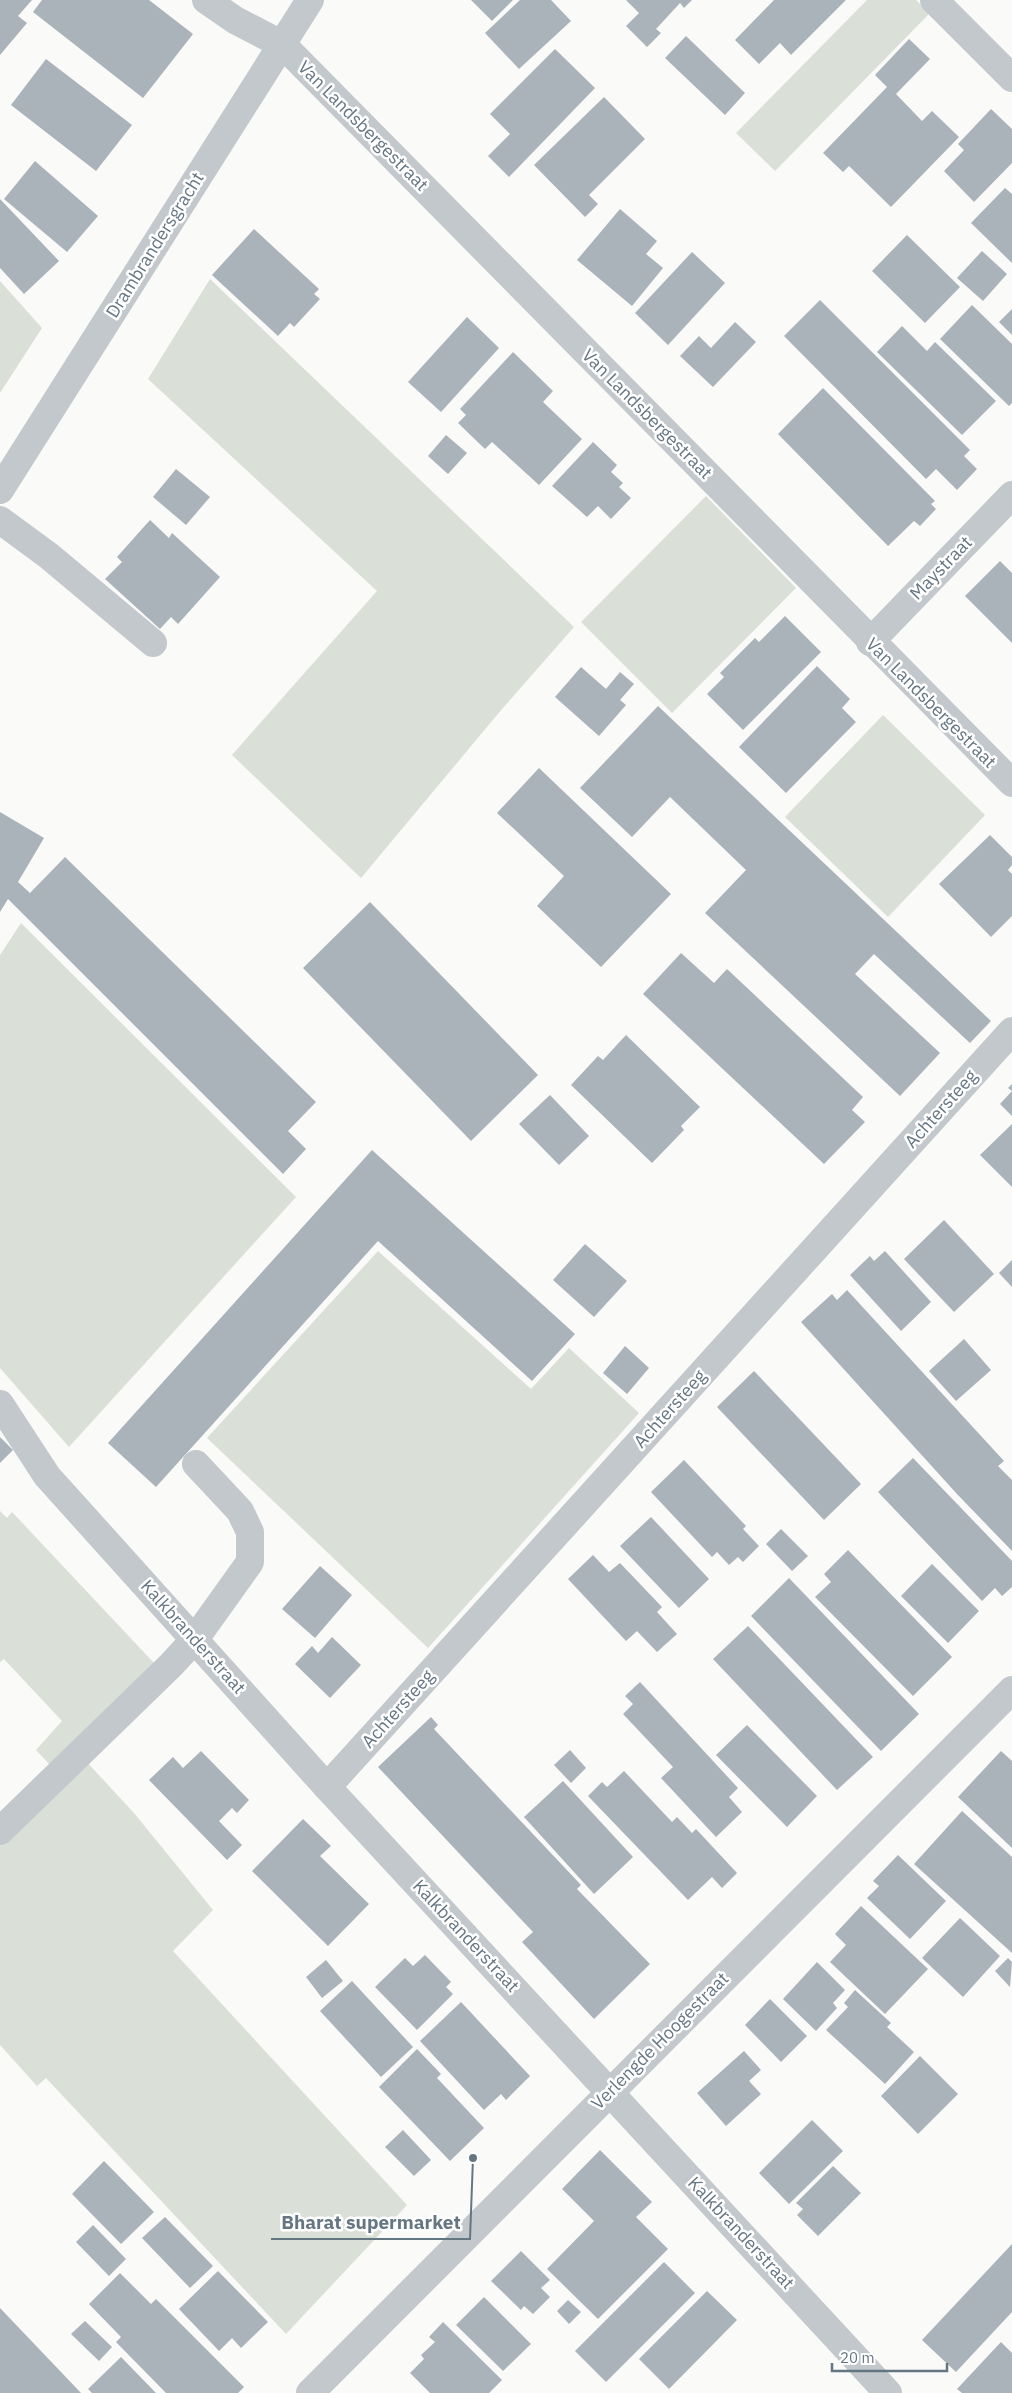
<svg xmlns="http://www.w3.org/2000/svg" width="1012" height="2393" font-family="'IBM Plex Sans',sans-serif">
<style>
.green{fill:#dadfd7}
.building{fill:#aab3b9}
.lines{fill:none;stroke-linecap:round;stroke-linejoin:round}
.minor{stroke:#c3c8cc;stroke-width:28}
.labels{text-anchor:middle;stroke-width:5;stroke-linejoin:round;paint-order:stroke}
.street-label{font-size:18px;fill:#657683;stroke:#fff}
.leader{fill:none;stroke:#657683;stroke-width:2}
.callout-dot{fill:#657683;stroke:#fff;stroke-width:2}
.callout-label{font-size:19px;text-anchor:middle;font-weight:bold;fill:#657683;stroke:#fff;stroke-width:5;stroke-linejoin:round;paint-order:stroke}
</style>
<rect width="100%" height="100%" fill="#fafaf8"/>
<g class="green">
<polygon points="867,0 916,0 930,13 775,171 736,133"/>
<polygon points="210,279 574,627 502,709 361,878 232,755 377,591 148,379"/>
<polygon points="0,281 42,328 0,393"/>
<polygon points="706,496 796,588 672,713 581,622"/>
<polygon points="883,715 985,815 888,917 785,817"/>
<polygon points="21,923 296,1197 69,1447 0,1368 0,955"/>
<polygon points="378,1251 531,1389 569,1348 639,1413 428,1648 207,1438"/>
<polygon points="0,1511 7,1518 12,1512 154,1663 52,1767 36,1750 62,1721 4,1659 0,1662"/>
<polygon points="84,1759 134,1813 213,1910 173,1951 407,2205 286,2334 46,2078 37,2086 0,2045 0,1840"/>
</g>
<g class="building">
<polygon points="0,0 32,0 18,16 27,23 0,55"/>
<polygon points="42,0 149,0 193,34 143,98 33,12"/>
<polygon points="471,0 513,0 492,21"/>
<polygon points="520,0 551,0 571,21 519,69 485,33"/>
<polygon points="626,0 692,0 684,8 680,3 656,29 661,33 647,47 626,26 639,13"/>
<polygon points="774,0 846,0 791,55 780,43 759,64 735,40"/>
<polygon points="686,36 745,93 725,115 665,58"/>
<polygon points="909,39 930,59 896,94 922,121 932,111 959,137 891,207 849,166 843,172 823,153 887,87 875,75"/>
<polygon points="555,49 595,88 509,177 488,156 510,134 490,114"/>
<polygon points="46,59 132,125 96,171 11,105"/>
<polygon points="604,97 645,139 589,195 598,204 585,217 534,165"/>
<polygon points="991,109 1012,129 1012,163 974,202 944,171 964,150 958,144"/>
<polygon points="35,161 98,216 67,252 4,199"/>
<polygon points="1005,188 1012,194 1012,263 971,223"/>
<polygon points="0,199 59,261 24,294 0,268"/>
<polygon points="620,209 657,241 646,254 663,268 632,306 577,260"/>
<polygon points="254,229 319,289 314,294 320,299 294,327 290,323 278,336 212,275"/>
<polygon points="907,235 960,287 925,323 872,271"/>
<polygon points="982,251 1007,274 983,301 957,278"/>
<polygon points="692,252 725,283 668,345 635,313"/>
<polygon points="820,300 970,450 964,456 977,469 957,490 936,469 926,479 784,336"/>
<polygon points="972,305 1012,344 1012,403 1009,406 940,339"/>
<polygon points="1012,309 1012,335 999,322"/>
<polygon points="467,317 499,348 441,412 408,382"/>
<polygon points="735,322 756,342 713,387 680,356 699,336 711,348"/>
<polygon points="902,326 927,351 935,342 996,401 962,435 877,352"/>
<polygon points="513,352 553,391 543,402 582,439 539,485 492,442 485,449 458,423 466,415 460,409"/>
<polygon points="823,388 935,501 931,504 936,509 920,526 914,521 888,546 778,434"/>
<polygon points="446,435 467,453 448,474 428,456"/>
<polygon points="593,442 617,465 611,472 623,483 619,487 631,498 611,519 598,506 587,517 552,486"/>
<polygon points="176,469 210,497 186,525 153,497"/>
<polygon points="150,520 169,538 172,533 220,577 178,624 171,617 160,629 105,579 122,562 117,557"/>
<polygon points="1000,561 1012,573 1012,643 965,596"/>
<polygon points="785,616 821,652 743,730 707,694 724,677 720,673 755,638 759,642"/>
<polygon points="817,666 850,699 842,708 856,722 786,793 739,747"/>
<polygon points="581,667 606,689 620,672 634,684 620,700 626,705 599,736 555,697"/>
<polygon points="658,706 991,1021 970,1043 874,954 855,974 940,1053 900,1096 705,913 746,870 670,797 632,837 580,788"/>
<polygon points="539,768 671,894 601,967 537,906 564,876 497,813"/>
<polygon points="0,812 44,838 18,882 30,893 65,857 316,1102 288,1131 306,1149 283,1174 8,899 0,912"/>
<polygon points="990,835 1012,857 1012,865 1008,870 1012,874 1012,916 991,937 939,884"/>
<polygon points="370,902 538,1075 471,1141 303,968"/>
<polygon points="681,953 714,983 727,969 863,1097 852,1110 865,1122 824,1164 643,994"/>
<polygon points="626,1035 700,1107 681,1126 684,1130 652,1163 571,1085 598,1056 603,1060"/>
<polygon points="1012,1084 1012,1116 1000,1104 1012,1091 1008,1088"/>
<polygon points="550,1095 589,1136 559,1165 519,1124"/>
<polygon points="1012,1124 1012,1187 980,1155"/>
<polygon points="372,1150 575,1334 532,1381 378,1241 156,1487 108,1443"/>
<polygon points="944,1220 994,1274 954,1312 904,1259"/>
<polygon points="585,1244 627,1281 594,1317 553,1280"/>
<polygon points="885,1251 931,1302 901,1331 850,1275 870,1256 874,1261"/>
<polygon points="1012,1260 1012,1287 999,1273"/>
<polygon points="847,1290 1004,1461 998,1466 1012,1480 1012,1551 957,1494 801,1322 832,1294 837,1300"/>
<polygon points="964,1339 991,1370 956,1401 929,1371"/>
<polygon points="625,1346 649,1368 627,1394 603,1373"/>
<polygon points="754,1371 861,1484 824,1520 717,1407"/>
<polygon points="0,1437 13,1450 0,1463"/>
<polygon points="913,1458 1012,1561 1012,1587 1002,1596 995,1588 982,1601 878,1492"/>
<polygon points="684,1460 746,1526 743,1529 759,1546 743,1562 738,1557 729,1565 717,1552 712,1557 651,1492"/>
<polygon points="651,1517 709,1579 679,1608 620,1546"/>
<polygon points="781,1529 808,1556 792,1571 766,1544"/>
<polygon points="848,1550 952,1657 913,1696 815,1597 831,1582 824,1574"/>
<polygon points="593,1555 609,1572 620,1563 662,1607 657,1612 677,1634 657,1652 637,1631 626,1641 568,1579"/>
<polygon points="932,1564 979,1611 948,1643 901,1596"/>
<polygon points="320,1566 352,1595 315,1638 282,1609"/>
<polygon points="789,1578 919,1714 881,1751 751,1616"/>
<polygon points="748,1626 873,1757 837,1790 713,1659"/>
<polygon points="332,1637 361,1665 330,1698 295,1664 312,1646 318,1653"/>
<polygon points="640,1682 738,1788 729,1797 742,1812 716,1837 661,1778 673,1767 623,1714 633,1704 625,1696"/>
<polygon points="431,1717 438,1725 434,1729 581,1885 577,1889 650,1964 594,2019 522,1942 533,1932 378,1767"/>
<polygon points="747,1725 817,1796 787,1827 716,1755"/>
<polygon points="570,1750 586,1768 571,1783 554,1765"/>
<polygon points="201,1751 249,1800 237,1813 232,1808 219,1821 242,1845 227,1860 149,1780 173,1757 183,1768"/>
<polygon points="1001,1751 1012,1761 1012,1848 958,1797"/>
<polygon points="624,1771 672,1822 677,1817 692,1833 696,1829 737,1873 722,1888 712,1877 688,1900 588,1796 602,1782 607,1787"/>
<polygon points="563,1781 633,1857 594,1894 524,1817"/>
<polygon points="962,1811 1012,1857 1012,1953 914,1864"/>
<polygon points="303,1819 331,1846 320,1856 369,1904 328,1946 252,1871"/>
<polygon points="898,1855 946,1901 910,1939 867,1898 879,1886 873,1881"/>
<polygon points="861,1906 928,1969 885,2014 830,1962 846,1945 835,1934"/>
<polygon points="960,1918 1000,1956 963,1997 922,1958"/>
<polygon points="425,1955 451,1982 446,1987 453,1994 417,2030 375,1987 405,1958 413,1966"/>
<polygon points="1008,1958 1012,1962 1010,1987 995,1971"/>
<polygon points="326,1960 343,1981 322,1998 306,1977"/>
<polygon points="817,1962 845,1990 833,2003 837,2008 816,2031 783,1999"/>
<polygon points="352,1981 413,2047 381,2077 320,2011"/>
<polygon points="855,1990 891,2023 887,2027 914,2052 885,2084 826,2030 848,2007 844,2003"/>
<polygon points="770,1999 807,2036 781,2062 745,2025"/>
<polygon points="461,2002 530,2076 506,2100 501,2094 484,2110 420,2041"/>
<polygon points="417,2049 441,2074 437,2078 484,2128 450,2161 379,2087"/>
<polygon points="744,2051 761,2070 749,2081 761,2094 726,2126 697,2093"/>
<polygon points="920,2056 958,2094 918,2134 881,2096"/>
<polygon points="812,2120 843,2151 789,2204 759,2173"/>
<polygon points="403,2130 431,2160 414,2176 385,2147"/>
<polygon points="600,2150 652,2202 636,2217 668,2249 598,2319 547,2269 594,2221 562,2189"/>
<polygon points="104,2161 154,2212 121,2244 72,2194"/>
<polygon points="833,2166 861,2193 818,2236 797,2215 803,2209 796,2203"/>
<polygon points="165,2217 213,2266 190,2288 142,2238"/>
<polygon points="93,2225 126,2259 109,2276 76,2242"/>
<polygon points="1012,2244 1012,2312 956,2372 922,2340"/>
<polygon points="521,2251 550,2280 541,2288 550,2297 533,2314 524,2306 521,2310 491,2281"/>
<polygon points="664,2262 695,2293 606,2382 575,2351"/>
<polygon points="218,2271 268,2322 241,2348 232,2338 219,2351 179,2309"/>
<polygon points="120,2273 151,2304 156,2299 244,2387 238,2393 166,2393 116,2342 121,2337 89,2304"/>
<polygon points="707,2291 737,2320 669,2389 639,2359"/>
<polygon points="484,2297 531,2344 503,2371 456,2325"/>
<polygon points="568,2300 581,2312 569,2324 557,2311"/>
<polygon points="0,2308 81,2393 0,2393"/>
<polygon points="85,2321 112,2347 99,2361 71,2334"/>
<polygon points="443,2322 502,2380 489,2393 430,2393 410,2373 424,2359 421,2355 435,2342 429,2337"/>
<polygon points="1001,2342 1012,2353 1012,2393 962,2393 957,2389"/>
<polygon points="121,2357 156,2393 92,2393 88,2389"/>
</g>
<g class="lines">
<g class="minor">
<polyline points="206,0 235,20 283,45 1012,783"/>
<polyline points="934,0 1012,78"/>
<polyline points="0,490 310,0"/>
<polyline points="0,520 49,556 153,643"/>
<polyline points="870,642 1012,495"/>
<polyline points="0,1404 47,1476 327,1787 888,2393"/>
<polyline points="327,1787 1012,1031"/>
<polyline points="0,1831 171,1665 195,1639 250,1562 250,1532 240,1511 196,1464"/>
<polyline points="310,2393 1012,1690"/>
</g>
</g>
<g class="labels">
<g class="street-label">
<text transform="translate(363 126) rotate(45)" y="6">Van Landsbergestraat</text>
<text transform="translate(155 245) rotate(-58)" y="6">Drambrandersgracht</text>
<text transform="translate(647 414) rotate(45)" y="6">Van Landsbergestraat</text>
<text transform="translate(941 568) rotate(-46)" y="6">Maystraat</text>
<text transform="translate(931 703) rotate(45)" y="6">Van Landsbergestraat</text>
<text transform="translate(941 1109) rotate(-48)" y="6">Achtersteeg</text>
<text transform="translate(670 1409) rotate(-48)" y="6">Achtersteeg</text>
<text transform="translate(193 1637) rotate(48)" y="6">Kalkbranderstraat</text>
<text transform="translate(398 1709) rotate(-48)" y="6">Achtersteeg</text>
<text transform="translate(466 1936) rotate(47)" y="6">Kalkbranderstraat</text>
<text transform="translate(660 2041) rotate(-45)" y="6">Verlengde Hoogestraat</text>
<text transform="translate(741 2233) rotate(47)" y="6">Kalkbranderstraat</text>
</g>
</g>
<path class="leader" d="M473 2158L470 2239H271"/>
<circle class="callout-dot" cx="473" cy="2158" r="5"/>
<g class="callout-label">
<text x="371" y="2229">Bharat supermarket</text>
</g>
<path d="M832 2363v8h115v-8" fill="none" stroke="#657683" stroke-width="2.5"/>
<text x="840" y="2363" font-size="15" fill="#657683" stroke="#ffffff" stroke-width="4" paint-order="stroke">20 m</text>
</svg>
